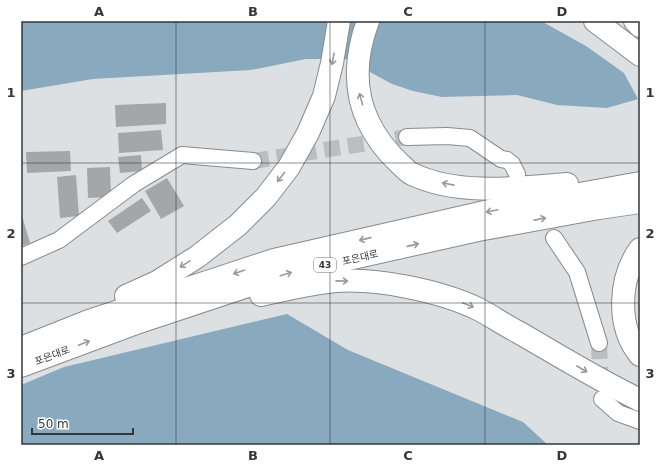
<svg xmlns="http://www.w3.org/2000/svg" width="661" height="466" font-family="'DejaVu Sans','Noto Sans KR',sans-serif">
<style>
.forest{fill:#89aabe}
.building{fill:#a4a7a9}
.lines{fill:none;stroke-linecap:round;stroke-linejoin:round}
.street-tunnel{stroke:#bbbec1;stroke-width:16;stroke-dasharray:16 8;stroke-linecap:butt}
.street-casing{stroke:#888b8d;stroke-width:18}
.highway-casing{stroke:#888b8d;stroke-width:24}
.street{stroke:#fff;stroke-width:16}
.highway{stroke:#fff;stroke-width:22}
.oneway{stroke:#9a9a9b}
.grid{fill:none;stroke:#353637;stroke-width:1;stroke-opacity:0.55}
.labels{text-anchor:middle;stroke-width:4;stroke-linejoin:round;paint-order:stroke}
.shield{fill:#fff;stroke:#727273;stroke-width:1}
.shield-label{font-size:9px;font-weight:bold;fill:#353637}
.street-label{font-size:10px;fill:#353637;stroke:#fff}
.neatline{fill:none;stroke:#353637;stroke-width:1.5}
.grid-label{font-size:13px;text-anchor:middle;font-weight:bold;fill:#353637}
</style>
<rect width="100%" height="100%" fill="#dde0e3"/>
<g class="forest">
<polygon points="21,21 541,21 586,46 624,73 638,99 607,108 557,105 517,95 442,97 413,91 392,84 346,59 306,59 251,70 93,79 21,91"/>
<polygon points="287,314 348,350 523,422 548,445 21,445 21,385 64,367"/>
</g>
<g class="building">
<polygon points="166,103 166,124 116,127 115,105"/>
<polygon points="161,130 163,150 119,153 118,133"/>
<polygon points="70,151 71,171 27,173 26,152"/>
<polygon points="141,155 142,171 120,173 118,157"/>
<polygon points="110,167 111,197 88,198 87,168"/>
<polygon points="76,175 79,216 60,218 57,177"/>
<polygon points="167,178 184,206 161,219 145,191"/>
<polygon points="142,198 151,211 117,233 108,221"/>
<polygon points="21,212 30,243 21,246"/>
</g>
<g class="lines">
<g class="street-tunnel">
<polyline points="253,161 407,137"/>
<polyline points="599,343 601,389"/>
</g>
<defs>
<g id="street">
<polyline points="407,137 447,136 470,138 501,159 507,160 512,164 517,174"/>
<polyline points="554,238 577,272 599,343"/>
<polyline points="21,257 59,240 134,184 182,155 253,161"/>
<polyline points="602,399 618,413 640,421"/>
</g>
<g id="highway">
<path d="M 368,21 C 356,53 353,89 368,121 C 376,138 386,151 400,164 C 404,167 407,172 412,174 C 458,196 518,188 567,184"/>
<polyline points="595,21 640,55"/>
<polyline points="635,21 640,26"/>
<path d="M 640,249 C 619,278 616,326 640,355"/>
<path d="M 261,295 C 285,290 311,283 336,281 C 377,278 441,291 478,309 C 492,316 504,325 518,332 C 558,355 598,380 640,400"/>
<polyline points="126,296 157,282 197,257 238,225 266,197 289,167 308,133 324,96 332,63 339,21"/>
<polyline points="21,348 89,321 274,260 498,209 640,183"/>
<polyline points="21,366 139,322 290,272 478,230 599,208 640,202"/>
</g>
</defs>
<use href="#street" class="street-casing"/>
<use href="#highway" class="highway-casing"/>
<use href="#street" class="street"/>
<use href="#highway" class="highway"/>
</g>
<defs><path id="oneway-shaft" d="M-6 0H5M1.5-3L5.5 0L1.5 3" fill="none" stroke-width="1.6" stroke-linecap="round" stroke-linejoin="round"/></defs>
<g class="oneway">
<use href="#oneway-shaft" transform="translate(333 59) rotate(101)"/>
<use href="#oneway-shaft" transform="translate(361 99) rotate(-105)"/>
<use href="#oneway-shaft" transform="translate(281 177) rotate(128)"/>
<use href="#oneway-shaft" transform="translate(448 184) rotate(-169)"/>
<use href="#oneway-shaft" transform="translate(492 211) rotate(168)"/>
<use href="#oneway-shaft" transform="translate(540 219) rotate(-11)"/>
<use href="#oneway-shaft" transform="translate(365 239) rotate(167)"/>
<use href="#oneway-shaft" transform="translate(413 245) rotate(-13)"/>
<use href="#oneway-shaft" transform="translate(185 264) rotate(148)"/>
<use href="#oneway-shaft" transform="translate(239 272) rotate(161)"/>
<use href="#oneway-shaft" transform="translate(286 274) rotate(-17)"/>
<use href="#oneway-shaft" transform="translate(342 281) rotate(1)"/>
<use href="#oneway-shaft" transform="translate(468 305) rotate(21)"/>
<use href="#oneway-shaft" transform="translate(84 343) rotate(-21)"/>
<use href="#oneway-shaft" transform="translate(582 369) rotate(30)"/>
</g>
<path class="grid" d="M 176,21 L 176,445M 330,21 L 330,445M 485,21 L 485,445M 21,163 L 640,163M 21,303 L 640,303"/>
<g class="labels">
<rect class="shield" x="314" y="258" width="22" height="14" rx="3"/>
<g class="shield-label">
<text x="325" y="268">43</text>
</g>
<g class="street-label">
<text transform="translate(360 257) rotate(-13)" y="4">포은대로</text>
<text transform="translate(52 355) rotate(-21)" y="4">포은대로</text>
</g>
</g>
<rect width="661" height="466" fill="none" stroke="#ffffff" stroke-width="44"/>
<path d="M32 428v6h101v-6" fill="none" stroke="#353637" stroke-width="2"/>
<text x="38" y="428" font-size="12" fill="#353637" stroke="#ffffff" stroke-width="3" paint-order="stroke">50 m</text>
<rect x="22" y="22" width="617" height="422" class="neatline"/>
<g class="grid-label">
<text x="99" y="16">A</text>
<text x="253" y="16">B</text>
<text x="408" y="16">C</text>
<text x="562" y="16">D</text>
<text x="11" y="97">1</text>
<text x="650" y="97">1</text>
<text x="11" y="238">2</text>
<text x="650" y="238">2</text>
<text x="11" y="378">3</text>
<text x="650" y="378">3</text>
<text x="99" y="460">A</text>
<text x="253" y="460">B</text>
<text x="408" y="460">C</text>
<text x="562" y="460">D</text>
</g>
</svg>
